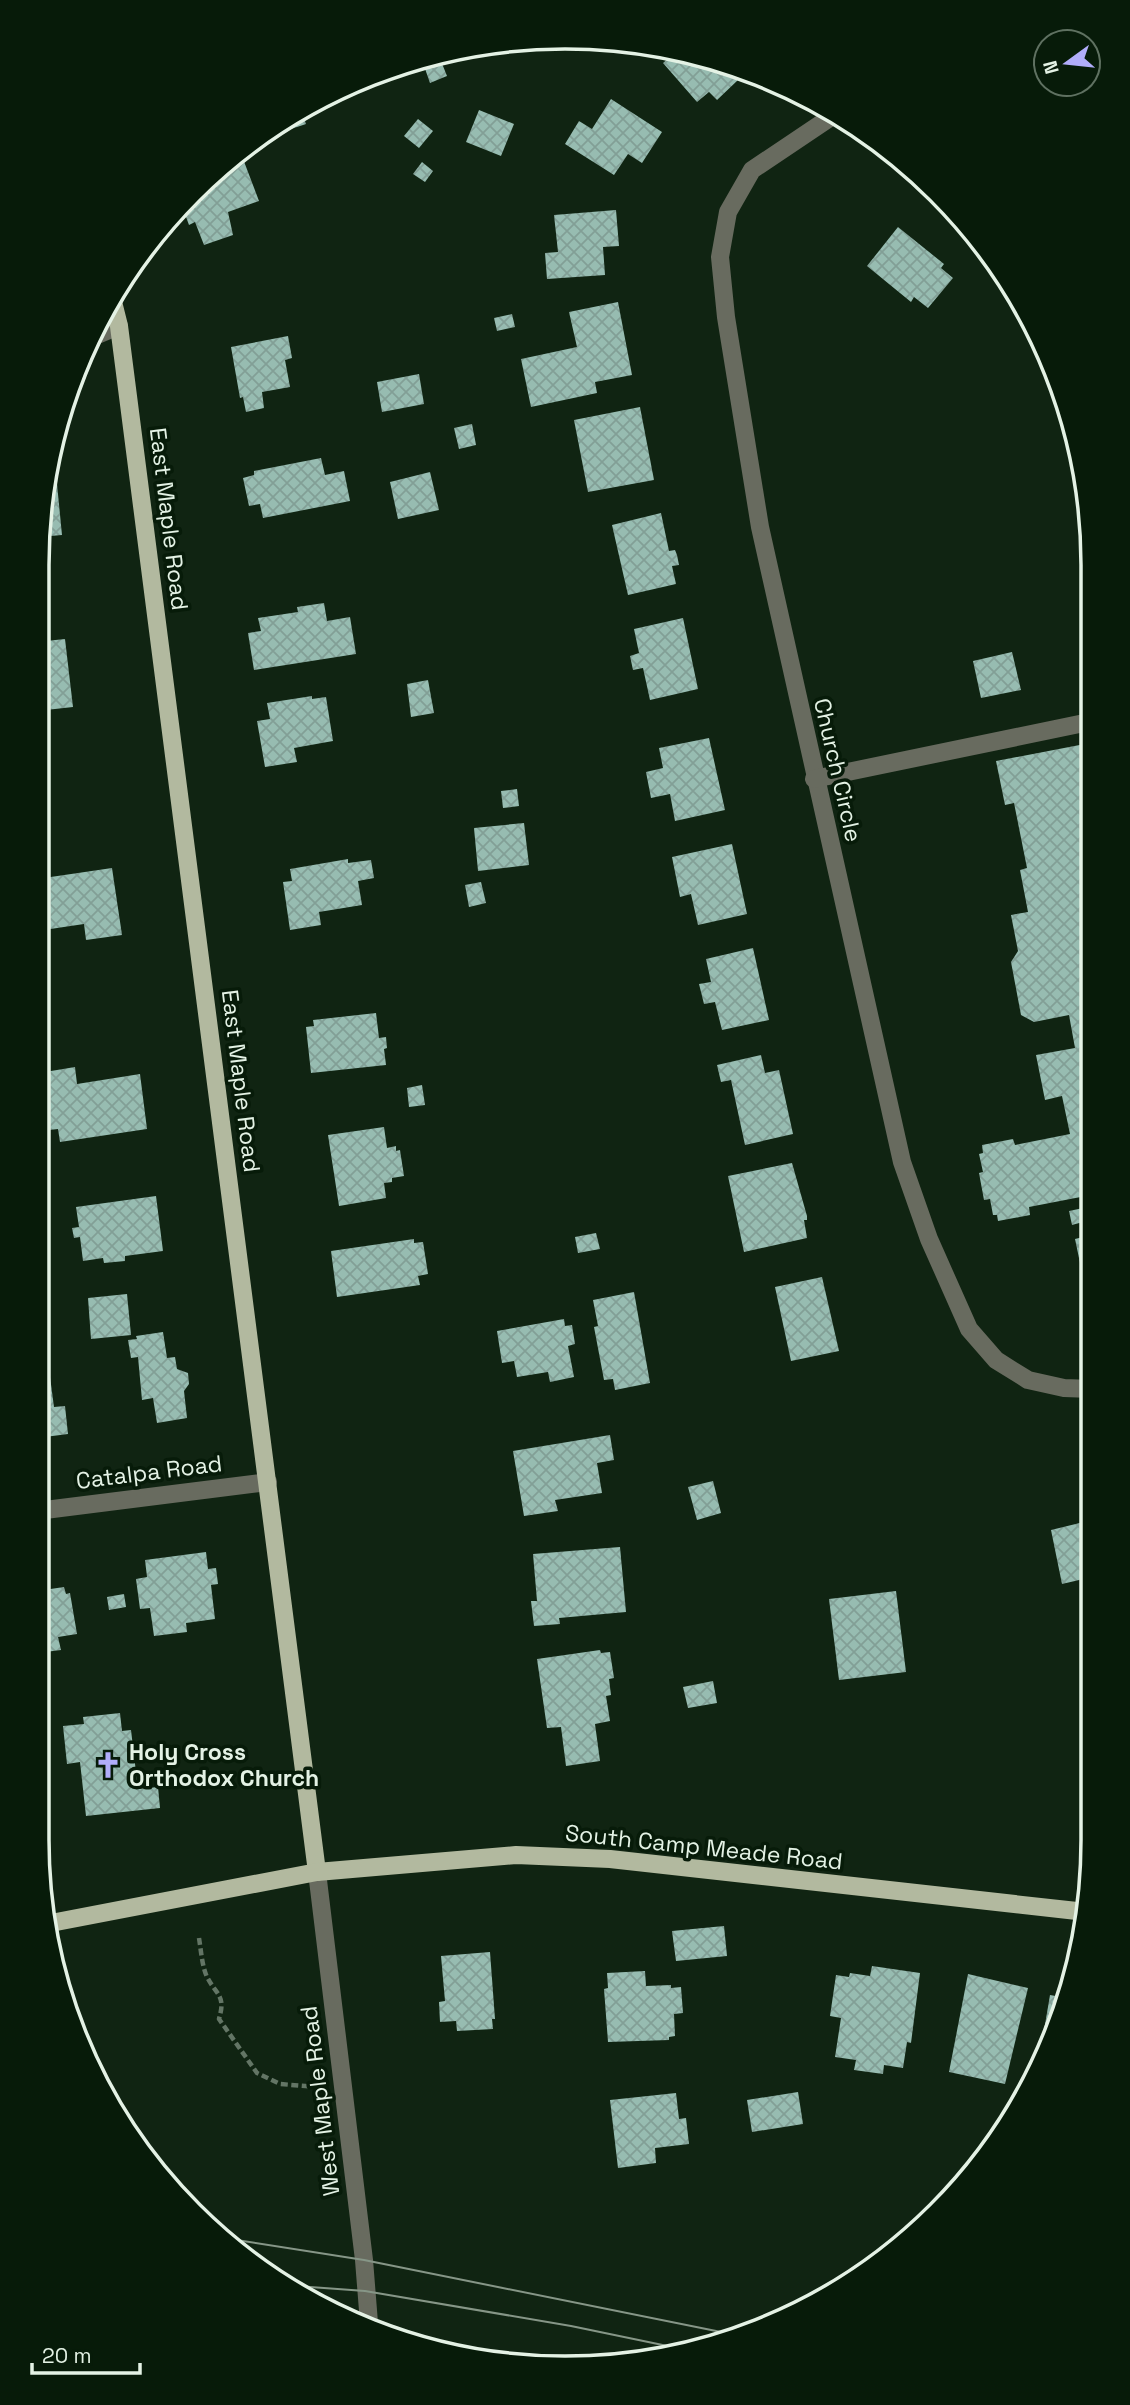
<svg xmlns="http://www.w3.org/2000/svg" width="1130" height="2405" font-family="'Space Grotesk',sans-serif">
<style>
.building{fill:url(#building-cross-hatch)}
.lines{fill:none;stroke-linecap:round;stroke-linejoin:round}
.path{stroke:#637565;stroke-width:4.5;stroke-dasharray:7 3.5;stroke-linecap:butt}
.minor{stroke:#686b5f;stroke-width:18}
.major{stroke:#b2b99f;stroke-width:18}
.tram{stroke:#869687;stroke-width:2}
.labels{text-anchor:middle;stroke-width:7;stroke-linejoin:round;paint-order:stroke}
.street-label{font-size:23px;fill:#e4f2e5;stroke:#071b09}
.poi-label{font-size:23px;font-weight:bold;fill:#e4f2e5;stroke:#071b09;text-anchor:start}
.rim{fill:none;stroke:#e4f2e5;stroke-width:3.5}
</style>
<defs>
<pattern id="building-cross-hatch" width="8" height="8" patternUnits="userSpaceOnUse" patternTransform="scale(1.75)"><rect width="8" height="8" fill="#97bcb1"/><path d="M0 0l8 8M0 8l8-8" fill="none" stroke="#829f96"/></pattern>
</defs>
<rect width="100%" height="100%" fill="#102412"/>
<g class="building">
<polygon points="678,50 737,68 731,73 738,80 717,100 709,92 697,102 663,63"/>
<polygon points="439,56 447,76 430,83 423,63"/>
<polygon points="611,99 662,132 642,163 628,154 614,175 565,144 579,121 592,129"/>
<polygon points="301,110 306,124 276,134 273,125"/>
<polygon points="479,110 514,124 501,156 466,142"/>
<polygon points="418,119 433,131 419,148 404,136"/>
<polygon points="240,151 259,201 228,212 233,235 204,245 195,222 189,225 182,206 178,208 192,191"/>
<polygon points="422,162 433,171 425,182 413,174"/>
<polygon points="616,210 619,246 603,247 605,275 547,279 545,253 558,252 554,215"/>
<polygon points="898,227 944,264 941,268 953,278 928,308 914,297 911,302 867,266"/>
<polygon points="618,302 632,375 595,382 597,393 531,407 521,359 577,347 569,312"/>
<polygon points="512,314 515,327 497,331 494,318"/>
<polygon points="288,336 292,358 285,360 290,387 262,392 264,408 246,412 243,397 240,398 231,347"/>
<polygon points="419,374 424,404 382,412 377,382"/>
<polygon points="640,407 654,480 588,492 574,420"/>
<polygon points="472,424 476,445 459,449 454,428"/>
<polygon points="321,458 325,475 344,471 350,501 263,518 260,504 249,506 243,478 254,475 254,471"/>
<polygon points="430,472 439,510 398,519 390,482"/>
<polygon points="57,484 62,535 39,537 45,485"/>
<polygon points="661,513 669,551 675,550 677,555 679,565 672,566 676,584 628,595 612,525"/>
<polygon points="324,603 327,621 350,617 356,654 254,670 248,633 261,631 258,618 298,612 297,607"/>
<polygon points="683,618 698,689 650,700 643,668 633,670 630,656 639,653 634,629"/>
<polygon points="46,636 46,641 65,639 73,707 37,711 37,637"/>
<polygon points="1012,652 1021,690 981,698 973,661"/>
<polygon points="428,680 434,713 411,717 407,684"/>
<polygon points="312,696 312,699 326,697 333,741 294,748 297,762 265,767 257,721 270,719 267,703"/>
<polygon points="709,738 725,810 675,821 670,794 651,798 646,772 663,768 659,748"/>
<polygon points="1090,743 1090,900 1085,901 1090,926 1091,1195 1029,1207 1030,1215 998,1221 997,1215 993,1215 990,1199 984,1200 979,1173 983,1172 979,1154 983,1153 982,1145 1013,1139 1015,1145 1070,1134 1062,1096 1045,1100 1036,1055 1075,1048 1069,1015 1034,1022 1021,1015 1011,962 1018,951 1011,915 1028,912 1020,870 1027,868 1014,803 1005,805 996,761"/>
<polygon points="517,789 519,806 503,808 501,791"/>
<polygon points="524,823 529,865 478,871 474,828"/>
<polygon points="732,844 747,914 698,925 691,894 680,897 672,857"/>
<polygon points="348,859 348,863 371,860 374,878 358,881 362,905 319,912 321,925 290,930 283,882 292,881 290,869"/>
<polygon points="112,868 122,935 86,940 84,924 37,931 37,879"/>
<polygon points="481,882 486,903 469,907 465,885"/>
<polygon points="753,948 769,1020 722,1030 715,1002 704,1004 699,984 711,982 706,959"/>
<polygon points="376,1013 379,1038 386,1037 387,1048 384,1049 386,1065 311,1073 306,1027 314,1026 313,1020"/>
<polygon points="761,1055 765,1073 779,1070 793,1134 745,1145 731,1080 721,1082 717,1065"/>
<polygon points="75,1067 77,1084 140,1074 147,1129 60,1142 58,1129 49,1130 47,1118 45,1119 39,1073"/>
<polygon points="422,1085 425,1105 409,1107 407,1088"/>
<polygon points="384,1127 387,1148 396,1146 396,1151 400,1150 404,1176 392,1178 392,1182 384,1183 386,1198 339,1206 328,1135"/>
<polygon points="792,1163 807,1216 807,1220 804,1220 807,1238 744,1252 728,1176"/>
<polygon points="156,1196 163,1251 125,1256 125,1261 104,1263 103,1258 83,1261 80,1237 74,1238 72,1228 79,1227 76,1207"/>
<polygon points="1088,1207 1090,1220 1072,1225 1069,1211"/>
<polygon points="596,1233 600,1249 578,1253 575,1237"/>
<polygon points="1091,1235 1091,1281 1084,1282 1075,1239"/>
<polygon points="414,1239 414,1243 423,1242 428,1274 418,1276 420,1285 337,1297 331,1251"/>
<polygon points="822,1277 839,1351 791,1361 775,1287"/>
<polygon points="634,1292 650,1383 615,1390 613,1379 604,1380 594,1327 598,1326 593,1300"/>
<polygon points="127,1294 131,1335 91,1339 88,1298"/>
<polygon points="564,1319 565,1326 572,1325 575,1344 568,1346 574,1377 550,1382 548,1372 517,1377 514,1361 502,1363 497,1331"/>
<polygon points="163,1332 167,1358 175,1357 177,1369 188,1373 189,1384 184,1391 187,1418 157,1423 153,1398 142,1400 138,1357 131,1358 128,1340 137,1339 136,1336"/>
<polygon points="48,1362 54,1407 65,1406 68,1434 37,1438 37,1363"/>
<polygon points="610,1435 614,1460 597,1463 602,1493 555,1500 558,1511 524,1516 513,1451"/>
<polygon points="713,1481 721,1513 697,1520 688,1487"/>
<polygon points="1092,1520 1092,1577 1062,1584 1051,1530"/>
<polygon points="620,1547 626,1612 559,1618 560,1624 534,1626 531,1601 537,1601 533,1554"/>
<polygon points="206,1552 208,1569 216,1568 218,1584 211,1585 215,1619 186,1623 187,1632 154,1636 150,1608 140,1609 136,1579 147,1577 145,1560"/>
<polygon points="64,1587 66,1594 70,1593 77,1634 58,1637 61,1650 37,1653 37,1591"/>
<polygon points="896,1591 906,1672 839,1680 829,1599"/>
<polygon points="124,1594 126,1607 109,1610 107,1597"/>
<polygon points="600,1650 601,1653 610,1652 614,1678 609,1679 611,1695 606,1696 610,1721 595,1724 600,1761 566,1766 561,1727 547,1728 537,1659"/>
<polygon points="713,1681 717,1703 688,1708 683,1687"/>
<polygon points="120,1713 122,1731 131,1730 138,1789 158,1787 160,1808 86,1816 80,1762 67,1764 63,1726 84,1724 83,1717"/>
<polygon points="724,1926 727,1956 676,1961 672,1931"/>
<polygon points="490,1952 495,2019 492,2019 493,2029 457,2031 456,2021 440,2022 439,2002 445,2001 441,1956"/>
<polygon points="872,1966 920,1973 911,2043 907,2042 903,2068 884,2065 883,2074 854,2070 856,2060 835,2057 841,2018 830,2016 836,1975 849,1977 850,1973 870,1976"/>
<polygon points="645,1971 646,1986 671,1985 671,1988 681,1987 683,2013 674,2014 675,2036 669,2037 669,2040 608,2042 604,1989 608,1988 607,1973"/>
<polygon points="968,1974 1028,1988 1005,2084 949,2072"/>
<polygon points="1050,1995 1067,1998 1053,2043 1037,2072"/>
<polygon points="798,2092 803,2124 752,2132 747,2100"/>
<polygon points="676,2093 679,2119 686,2118 689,2144 655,2148 656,2163 618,2168 610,2100"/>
</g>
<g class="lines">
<path class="path" d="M 199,1938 C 201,1950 202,1966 207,1977 C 217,1996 226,1995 219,2019 L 257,2073 L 280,2084 L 317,2087"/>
<g class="minor">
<polyline points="834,115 752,170 728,212 720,257 726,317 760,527 902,1162 929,1239 969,1329 996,1360 1028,1380 1064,1388 1092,1389"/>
<polyline points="90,338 119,326"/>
<polyline points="814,779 1089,722"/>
<polyline points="37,1511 268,1482"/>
<polyline points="317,1872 364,2260 369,2323"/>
</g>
<g class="major">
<polyline points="112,298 119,326 317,1872"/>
<polyline points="51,1923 317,1872 516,1855 610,1859 1086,1912"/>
</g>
<g class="tram">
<polyline points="217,2237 364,2260 731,2334"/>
<polyline points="283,2285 365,2291 571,2326 682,2349"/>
</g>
</g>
<defs>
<symbol id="church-bare" viewBox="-9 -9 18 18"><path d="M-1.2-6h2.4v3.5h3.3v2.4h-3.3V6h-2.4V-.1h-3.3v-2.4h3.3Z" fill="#b1adfa" stroke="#071b09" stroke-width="2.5" paint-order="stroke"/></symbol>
</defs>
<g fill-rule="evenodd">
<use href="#church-bare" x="89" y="1746" width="38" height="38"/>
</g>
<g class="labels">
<g class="street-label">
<text transform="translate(169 519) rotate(83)" y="8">East Maple Road</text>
<text transform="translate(838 770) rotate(77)" y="8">Church Circle</text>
<text transform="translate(241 1081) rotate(83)" y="8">East Maple Road</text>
<text transform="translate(149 1472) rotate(-7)" y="8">Catalpa Road</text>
<text transform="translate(704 1847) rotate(6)" y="8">South Camp Meade Road</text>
<text transform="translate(320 2101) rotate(-97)" y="8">West Maple Road</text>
</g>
<g class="poi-label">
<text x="129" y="1760">Holy Cross<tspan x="129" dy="26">Orthodox Church</tspan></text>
</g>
</g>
<path d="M0 0H1130V2405H0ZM565 49H565A516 516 0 0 1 1081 565V1840A516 516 0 0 1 565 2356H565A516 516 0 0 1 49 1840V565A516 516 0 0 1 565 49Z" fill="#071b09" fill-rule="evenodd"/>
<path class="rim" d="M565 49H565A516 516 0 0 1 1081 565V1840A516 516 0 0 1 565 2356H565A516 516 0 0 1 49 1840V565A516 516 0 0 1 565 49Z"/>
<g transform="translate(1067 63) rotate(255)"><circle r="33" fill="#071b09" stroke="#5f7161" stroke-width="2"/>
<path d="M0-5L12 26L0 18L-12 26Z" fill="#b1adfa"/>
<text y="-10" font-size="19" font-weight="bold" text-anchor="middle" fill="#e4f2e5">N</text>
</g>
<path d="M32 2363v10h108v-10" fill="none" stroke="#e4f2e5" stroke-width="3.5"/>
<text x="42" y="2363" font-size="21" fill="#e4f2e5" stroke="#071b09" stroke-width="5" paint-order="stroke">20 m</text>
</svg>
